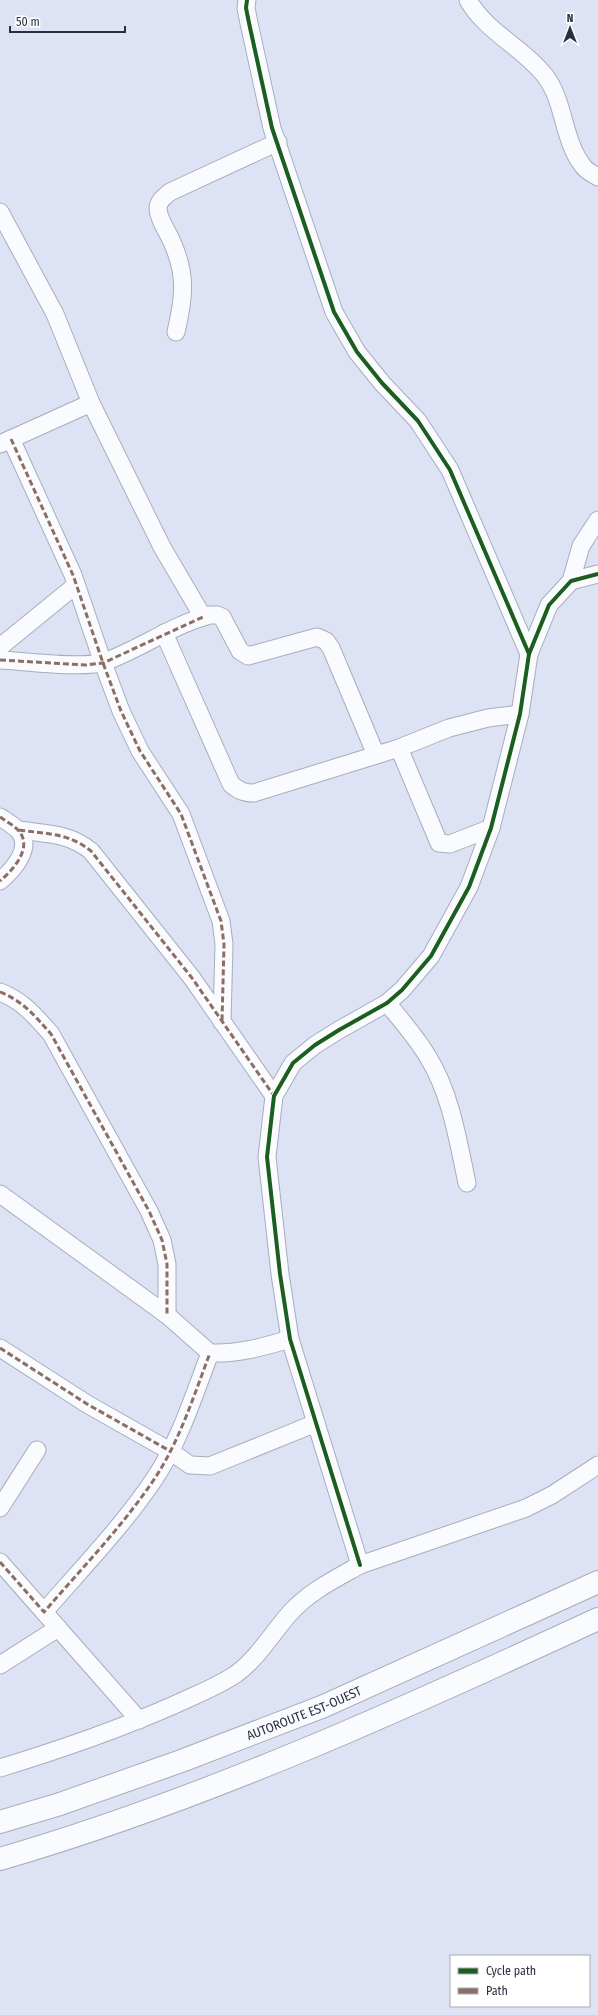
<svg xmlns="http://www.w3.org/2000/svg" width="598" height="2015" font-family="'Fira Sans Condensed',sans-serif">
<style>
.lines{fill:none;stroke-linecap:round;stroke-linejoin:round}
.street-casing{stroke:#a8adbc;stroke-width:19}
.highway-casing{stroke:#a8adbc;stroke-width:24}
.street{stroke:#fafbfe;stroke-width:17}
.highway{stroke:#fafbfe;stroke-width:22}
.quiet{stroke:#8d6e63;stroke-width:3;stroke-dasharray:6 3;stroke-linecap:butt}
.cycleway-casing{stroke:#fff;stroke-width:6}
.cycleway{stroke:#1b5e20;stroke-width:4}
.labels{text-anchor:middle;stroke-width:3.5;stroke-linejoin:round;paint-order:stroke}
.street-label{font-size:13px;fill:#2a2f3f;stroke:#fff}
</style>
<rect width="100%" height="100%" fill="#dde3f5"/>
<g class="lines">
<defs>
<g id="street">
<polyline points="247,0 246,8 249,23 272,128 334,312 357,352 382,383 418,421 450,470 529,654"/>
<path d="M 468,0 C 486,32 524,48 546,77 C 565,103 563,141 583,166 C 586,171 593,174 598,177"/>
<polyline points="0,212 55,314 91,403 162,547 203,617"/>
<path d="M 176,332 C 184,298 187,275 172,242 C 168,232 159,221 158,209 C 158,201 164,197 170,192 L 278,142"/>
<polyline points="11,439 73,575 103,663 121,711 140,751 181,814 221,921 224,944 222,1022"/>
<polyline points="0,444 91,403"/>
<polyline points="571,581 581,546 598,520"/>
<path d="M 164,633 L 231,784 C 239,791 244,793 254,793 L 399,748 L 449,728 L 488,718 L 520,714"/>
<polyline points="0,647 76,585"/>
<path d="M 0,660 C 23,661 84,669 104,662 C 140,649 172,625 210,615 L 217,615 L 222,617 L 240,651 L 248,656 L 317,637 L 326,641 L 331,648 L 376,755"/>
<polyline points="399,748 439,843 450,844 491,828"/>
<path d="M 0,817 C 6,821 13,825 18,830 C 34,847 13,870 0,881"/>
<path d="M 19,830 C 47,834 69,833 91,851 L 192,978 L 274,1096"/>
<path d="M 0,992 C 23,1001 35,1016 51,1034 L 149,1211 L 162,1240 L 167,1264 L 167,1315"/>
<path d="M 387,1003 C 401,1020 417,1038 428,1057 C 451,1094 458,1141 467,1183"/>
<path d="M 0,1194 L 167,1315 L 210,1353 C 238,1354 263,1347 290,1339"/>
<polyline points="0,1348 87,1404 170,1451 190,1465 210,1466 316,1423"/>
<polyline points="0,1508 37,1450"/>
<polyline points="0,1562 139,1720"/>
<polyline points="360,1565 290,1339 280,1274 267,1157 274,1096 293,1063 315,1045 339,1030 387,1003 402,990 431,956 469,887 491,828 520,714 529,654 549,605 571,581 598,574"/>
<path d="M 44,1612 C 81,1569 123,1526 155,1478 C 180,1440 194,1395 210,1353"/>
<polyline points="0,1665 58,1628"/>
<path d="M 0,1768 C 59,1750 117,1730 174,1705 C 195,1695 217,1687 236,1674 C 258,1658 273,1632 290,1613 C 310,1591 335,1579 360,1565 L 526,1508 L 552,1495 L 598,1465"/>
</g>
<g id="highway">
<path id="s1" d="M 0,1822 L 60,1804 L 184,1760 L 324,1706 L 598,1582"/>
<path d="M 0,1859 C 206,1799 403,1709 598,1619"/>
</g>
</defs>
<use href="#street" class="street-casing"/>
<use href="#highway" class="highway-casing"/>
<use href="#street" class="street"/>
<use href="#highway" class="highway"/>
<g class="quiet">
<polyline points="11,439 73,575 103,663 121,711 140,751 181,814 221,921 224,944 222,1022"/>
<polyline points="0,660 86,665 103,663 203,617"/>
<path d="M 0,817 C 6,821 13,825 18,830 C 34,847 13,870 0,881"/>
<path d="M 19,830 C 47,834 69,833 91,851 L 192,978 L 274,1096"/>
<path d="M 0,992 C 23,1001 35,1016 51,1034 L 149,1211 L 162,1240 L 167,1264 L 167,1315"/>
<polyline points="0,1348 87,1404 170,1451"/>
<path d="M 0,1562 L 44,1612 C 81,1569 123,1526 155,1478 C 180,1440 194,1395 210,1353"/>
</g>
<defs>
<g id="cycleway">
<polyline points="247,0 246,8 249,23 272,128 334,312 357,352 382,383 418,421 450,470 529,654"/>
<polyline points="360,1565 290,1339 280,1274 267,1157 274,1096 293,1063 315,1045 339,1030 387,1003 402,990 431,956 469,887 491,828 520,714 529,654 549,605 571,581 598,574"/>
</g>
</defs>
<use href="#cycleway" class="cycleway-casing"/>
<use href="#cycleway" class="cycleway"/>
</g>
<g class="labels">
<g class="street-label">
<text dy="5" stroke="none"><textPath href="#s1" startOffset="323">AUTOROUTE EST-OUEST</textPath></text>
</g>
</g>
<rect x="450" y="1955" width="140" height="52" fill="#ffffff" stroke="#aaacb2"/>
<rect x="458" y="1968" width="20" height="6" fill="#1b5e20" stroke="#aaacb2"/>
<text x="486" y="1975" font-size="12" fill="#2a2f3f">Cycle path</text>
<rect x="458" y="1988" width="20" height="6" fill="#8d6e63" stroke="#aaacb2"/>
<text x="486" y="1995" font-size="12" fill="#2a2f3f">Path</text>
<g transform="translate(570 28)" stroke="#ffffff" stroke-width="3" paint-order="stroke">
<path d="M0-3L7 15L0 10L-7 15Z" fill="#2a2f3f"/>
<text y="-6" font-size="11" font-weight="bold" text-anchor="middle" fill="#2a2f3f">N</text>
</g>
<path d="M10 26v6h115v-6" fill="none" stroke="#2a2f3f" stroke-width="2"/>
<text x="16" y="26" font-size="12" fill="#2a2f3f" stroke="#ffffff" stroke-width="3" paint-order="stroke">50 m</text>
</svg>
